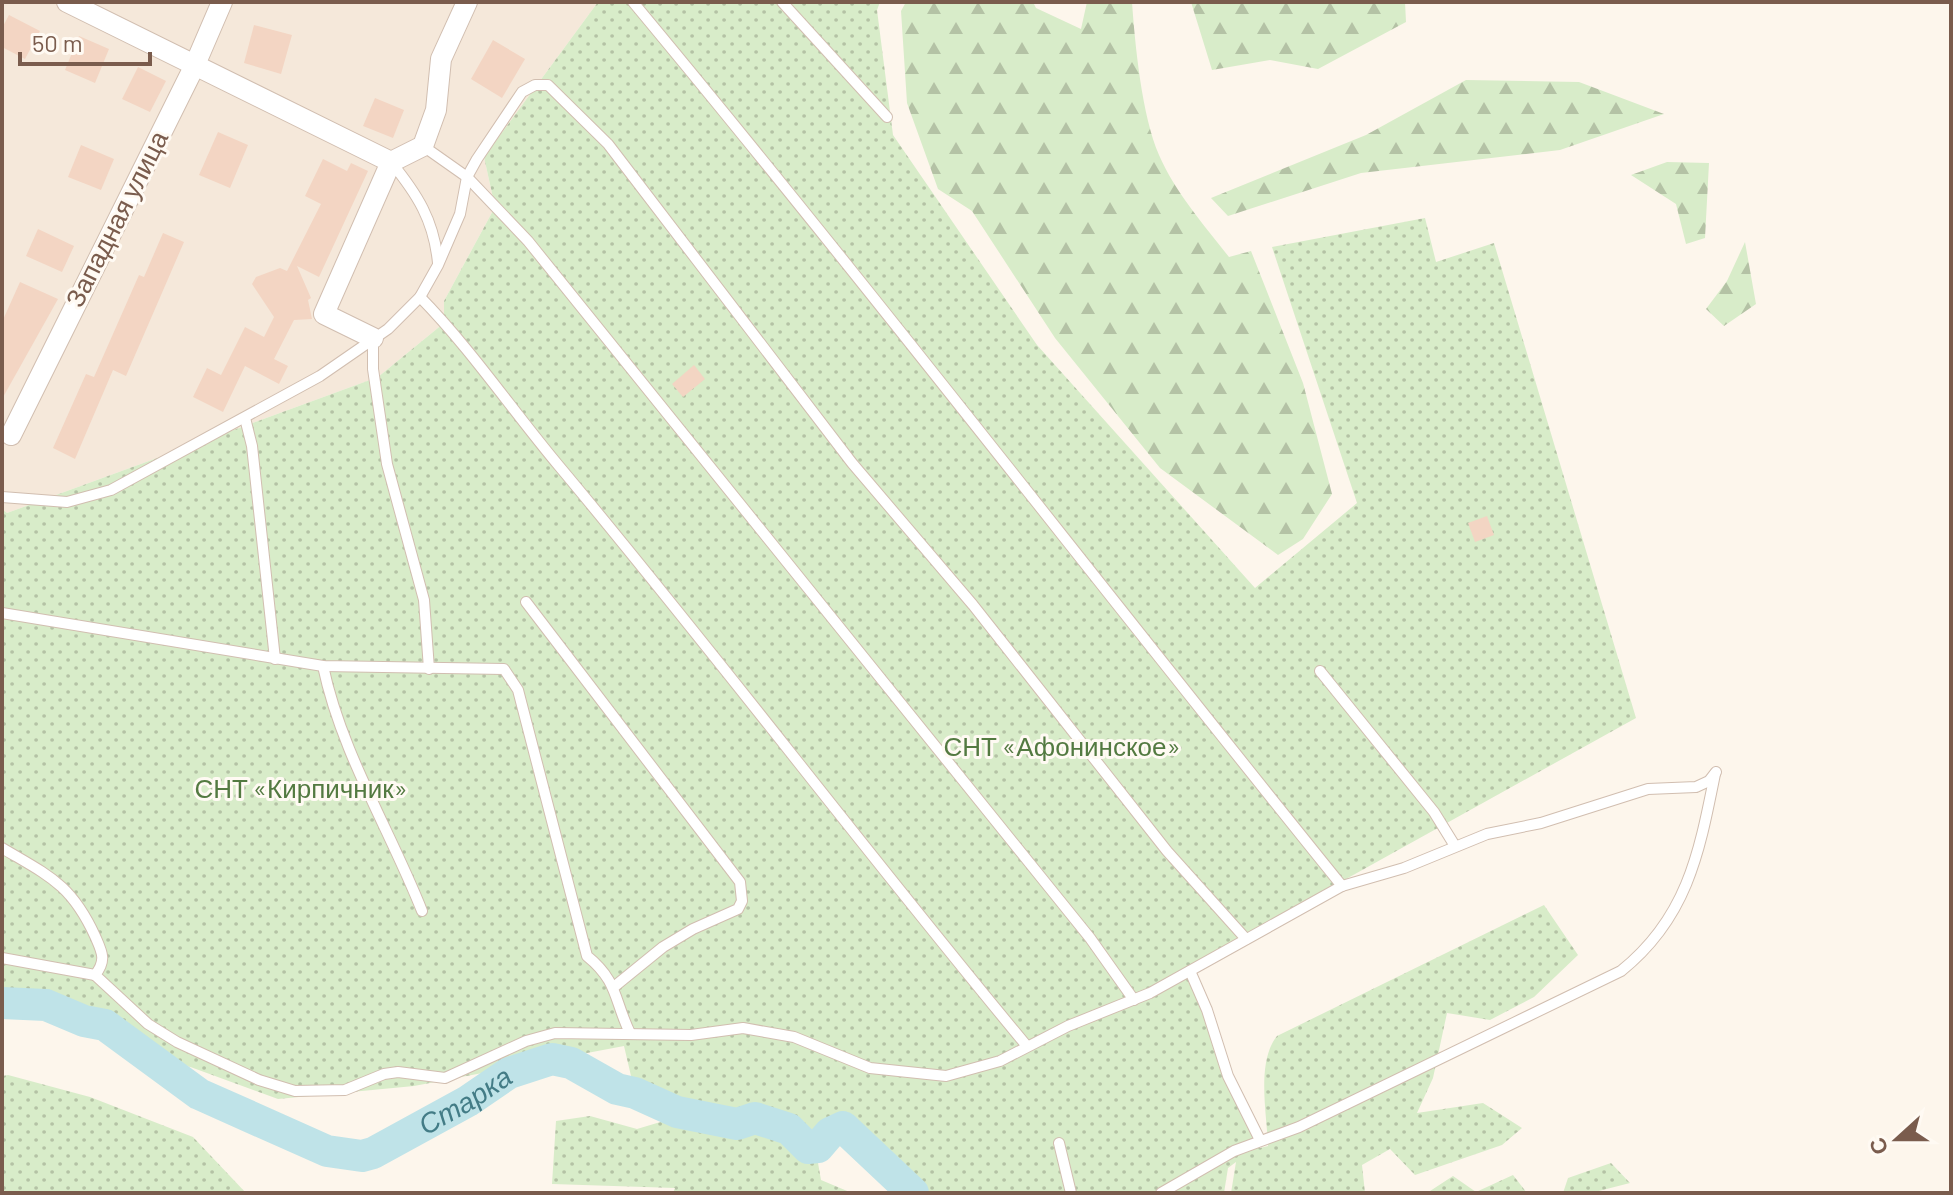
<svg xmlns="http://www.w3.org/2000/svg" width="1953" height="1195" font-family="Barlow,sans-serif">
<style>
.residential{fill:#f5e8da}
.grass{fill:url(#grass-dots)}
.forest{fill:url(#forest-firs)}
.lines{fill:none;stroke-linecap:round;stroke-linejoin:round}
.river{stroke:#bfe3e8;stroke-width:32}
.building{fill:#f3d5c3}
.lane-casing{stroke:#d1beb0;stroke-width:12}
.street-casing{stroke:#d1beb0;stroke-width:22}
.lane{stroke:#fff;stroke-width:10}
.street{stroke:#fff;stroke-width:20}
.labels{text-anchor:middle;stroke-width:6;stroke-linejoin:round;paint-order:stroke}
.street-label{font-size:26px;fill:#7a5c4d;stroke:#fffaf3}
.park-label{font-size:26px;fill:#537a41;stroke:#fffaf3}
.water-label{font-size:28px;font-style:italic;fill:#437c86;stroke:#fffaf3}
</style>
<defs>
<pattern id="grass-dots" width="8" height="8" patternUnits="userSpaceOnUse" patternTransform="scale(2)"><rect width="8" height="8" fill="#d8ecc9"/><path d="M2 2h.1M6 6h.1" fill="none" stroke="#b4c2a5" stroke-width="1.8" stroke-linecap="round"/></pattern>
<pattern id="forest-firs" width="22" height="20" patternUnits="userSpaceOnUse" patternTransform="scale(2)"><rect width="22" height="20" fill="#d8ecc9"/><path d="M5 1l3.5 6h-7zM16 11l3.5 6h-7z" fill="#b4c2a5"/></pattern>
</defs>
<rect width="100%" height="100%" fill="#fdf6ec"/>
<polygon class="residential" points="2,2 598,2 484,157 495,207 444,301 444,323 378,377 7,513 2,509"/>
<g class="grass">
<path d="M 598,2 L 880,2 L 877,10 L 893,135 L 1037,345 L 1255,588 L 1357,503 L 1272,247 L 1425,218 L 1436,262 L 1494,243 L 1636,718 L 1184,969 L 1260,1148 L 1268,1146 C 1267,1114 1256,1062 1277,1036 L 1544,905 L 1578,955 L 1534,997 L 1490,1020 L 1447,1013 L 1433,1078 L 1417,1113 L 1483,1103 L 1522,1128 L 1502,1145 L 1415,1175 L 1390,1149 L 1362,1165 L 1365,1193 L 1231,1193 L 1236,1162 L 1228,1168 L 1224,1193 L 913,1193 L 843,1127 L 830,1133 L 818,1147 L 808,1148 L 789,1129 L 755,1118 L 737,1124 L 677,1112 L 635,1093 L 624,1046 L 414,1086 L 278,1099 L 2,998 L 2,509 L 7,513 L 378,377 L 444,323 L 444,301 L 495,207 L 484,157 Z"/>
<polygon points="8,1075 90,1097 193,1137 246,1193 2,1193 2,1076"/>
<polygon points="590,1116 637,1129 667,1120 739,1134 751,1126 784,1139 818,1163 821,1180 852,1193 673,1193 675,1188 552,1184 556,1121"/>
<polygon points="1611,1163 1630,1183 1591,1193 1563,1193 1568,1178"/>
<polygon points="1513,1175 1527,1193 1427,1193 1453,1176 1476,1192"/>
</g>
<g class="forest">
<path d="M 906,2 L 1033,2 L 1036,8 L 1081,29 L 1087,2 L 1132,2 C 1135,45 1142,116 1159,155 C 1175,192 1204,225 1229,257 L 1251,251 L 1303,383 L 1332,494 L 1303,539 L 1278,555 L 1160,468 L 1055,338 L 972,211 L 938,189 L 907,103 L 901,11 Z"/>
<polygon points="1191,2 1405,2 1406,22 1318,69 1270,60 1212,70"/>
<polygon points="1466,80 1579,82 1664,114 1560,150 1361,173 1228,216 1211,198 1366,135"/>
<polygon points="1667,162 1709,163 1705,238 1686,244 1676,204 1631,175"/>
<polygon points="1745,242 1756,304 1724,326 1706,309 1727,281"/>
</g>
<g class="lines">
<path class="river" id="s1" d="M 2,1003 L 46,1005 L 84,1021 L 105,1025 L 199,1094 L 327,1151 L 362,1156 L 373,1153 L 468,1101 L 509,1073 L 552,1059 L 571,1063 L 617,1089 L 635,1093 L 677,1112 L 737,1124 L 755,1118 L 789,1129 L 808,1148 L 818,1147 L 830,1133 L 843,1127 L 913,1193"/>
</g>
<g class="building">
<polygon points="9,15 40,31 25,59 2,47 2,28"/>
<polygon points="254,25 292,35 281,74 244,63"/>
<polygon points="79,36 109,49 95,83 65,70"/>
<polygon points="493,40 525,59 502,98 471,79"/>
<polygon points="138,67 166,81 150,112 122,99"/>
<polygon points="375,98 404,110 393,138 363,126"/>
<polygon points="218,132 248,145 230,188 199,175"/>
<polygon points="81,145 114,159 101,190 68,177"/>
<polygon points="323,159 347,171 351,163 368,171 319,277 297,266 311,298 308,300 312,319 294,320 274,359 288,366 279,384 245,366 223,412 193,397 207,368 221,375 245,327 264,337 274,317 252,284 256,277 280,268 287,271 321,204 305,196"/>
<polygon points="38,229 74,246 62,272 26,256"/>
<polygon points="163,233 184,242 126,376 113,370 75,459 53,448 86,374 94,377 139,275 144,277"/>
<polygon points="20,282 58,299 2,399 2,322"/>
<polygon points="694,365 705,379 683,397 672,384"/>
<polygon points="1487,516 1494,535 1475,542 1468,523"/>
</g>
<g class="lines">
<defs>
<g id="lane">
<path d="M 633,2 C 875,293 1105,593 1342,886"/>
<polyline points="782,2 887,117"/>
<polyline points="423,146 467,177 528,241 1090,938 1134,1000"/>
<path d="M 391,162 C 417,194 434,220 438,263"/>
<path d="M 420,297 C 471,349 512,410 559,466 C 718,656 867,854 1026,1045"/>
<polyline points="373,338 373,369 387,464 424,600 429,669"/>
<polyline points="245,418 252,446 275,659"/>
<polyline points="2,497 67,502 111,490 320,376 388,329 420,297 438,265 460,214 467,177 477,159 522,92 535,85 548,85 608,144 852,463 973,605 1167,851 1246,939"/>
<polyline points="526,602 740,882 742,901 738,909 693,929 663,947 615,986"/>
<path d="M 2,613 L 323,666 L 504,669 L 518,690 L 587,956 C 618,981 614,1000 630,1033"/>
<path d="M 323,666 C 341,752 390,830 422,911"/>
<polyline points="1320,671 1434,812 1455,846"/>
<path d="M 2,848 C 49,876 71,884 95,936 C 102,952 107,960 95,975 L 2,958"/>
<polyline points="1190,971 1207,1010 1228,1076 1260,1140"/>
<polyline points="95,975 148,1024 177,1042 259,1080 295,1091 345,1090 384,1074 398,1072 445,1078 526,1041 555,1033 691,1035 743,1028 794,1037 870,1068 946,1076 1000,1061 1068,1026 1150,993 1342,886 1404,868 1487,834 1541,823 1648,789 1696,787 1709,781 1716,772"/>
<polyline points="1059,1143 1071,1193"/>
<path d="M 1161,1193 L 1234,1151 L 1299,1127 L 1621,971 C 1687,918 1699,854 1715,774"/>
</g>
<g id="street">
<polyline points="67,2 391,162"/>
<polyline points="373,338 324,314 391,162 423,146 436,110 441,59 467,2"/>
<polyline points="11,435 194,67 222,2"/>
</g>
</defs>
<use href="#lane" class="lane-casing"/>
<use href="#street" class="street-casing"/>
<use href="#lane" class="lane"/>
<use href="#street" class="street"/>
</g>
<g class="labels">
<g class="street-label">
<text transform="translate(117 219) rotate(-63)" y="9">Западная улица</text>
</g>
<g class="park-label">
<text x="1062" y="756">СНТ «Афонинское»</text>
<text x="301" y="798">СНТ «Кирпичник»</text>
</g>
<g class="water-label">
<text dy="10" stroke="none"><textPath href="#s1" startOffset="516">Старка</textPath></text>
</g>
</g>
<rect width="1953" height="1195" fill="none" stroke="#7a5c4d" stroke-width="8"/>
<g transform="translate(1897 1139) rotate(249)" stroke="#fffaf3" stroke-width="6" paint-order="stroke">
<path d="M0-6L14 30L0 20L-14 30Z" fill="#7a5c4d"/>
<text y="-12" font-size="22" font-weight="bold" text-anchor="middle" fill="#7a5c4d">С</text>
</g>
<path d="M20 52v12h130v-12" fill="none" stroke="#7a5c4d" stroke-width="4"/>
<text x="32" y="52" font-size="24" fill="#7a5c4d" stroke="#fffaf3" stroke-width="6" paint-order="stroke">50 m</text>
</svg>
